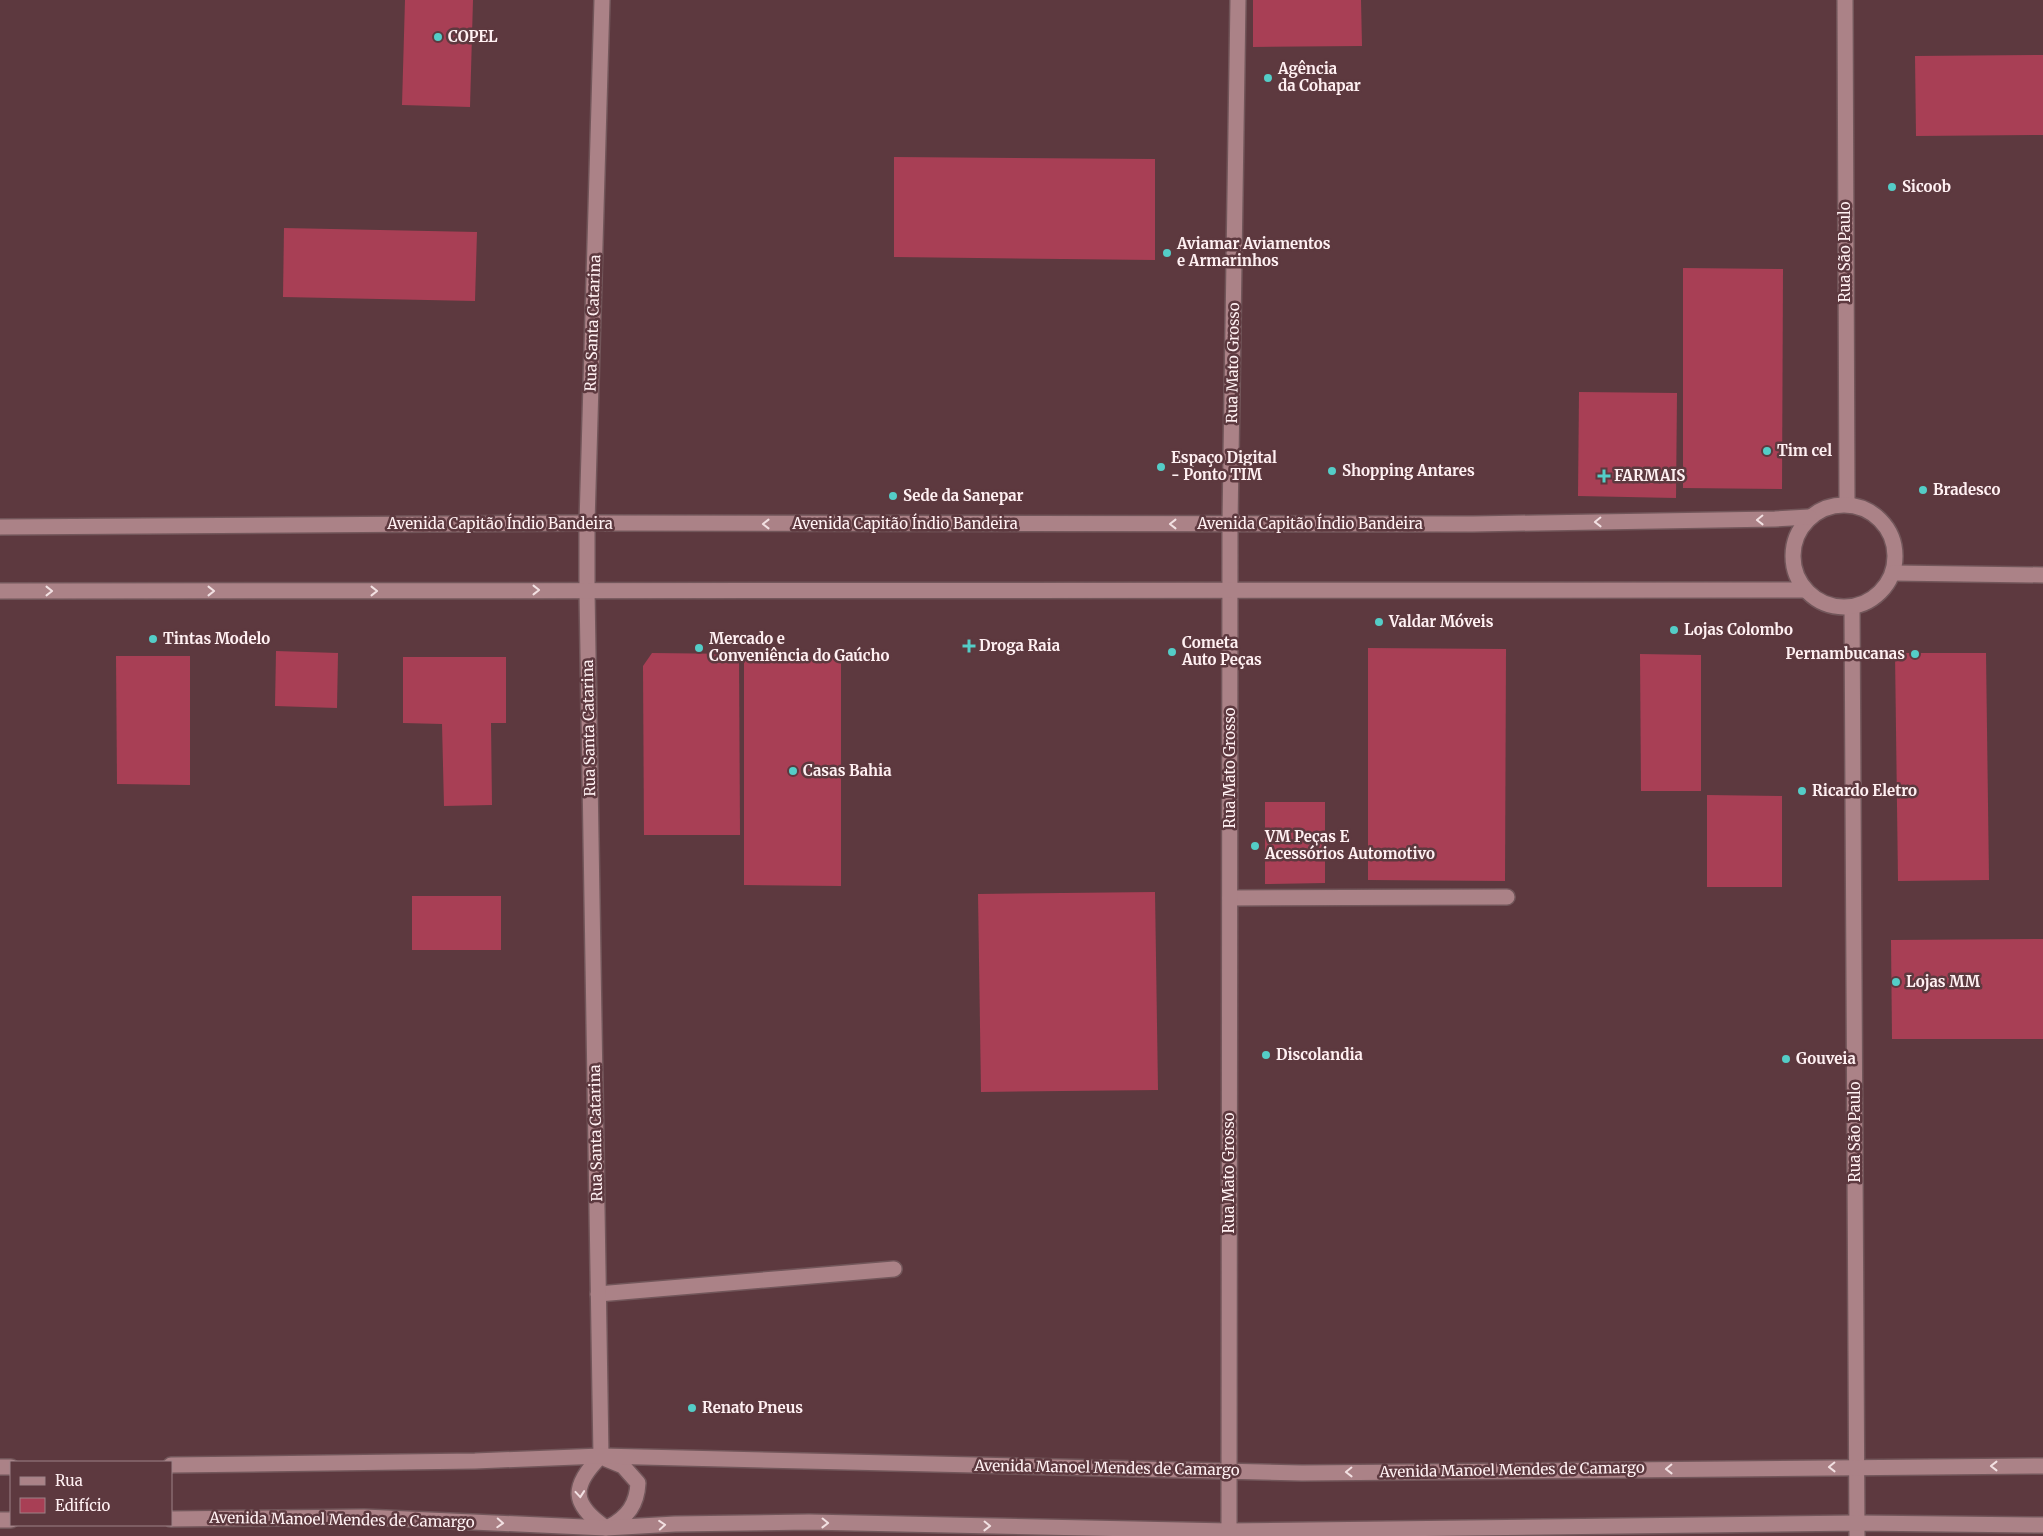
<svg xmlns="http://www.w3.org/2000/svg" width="2043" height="1536" font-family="Merriweather,serif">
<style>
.building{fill:#a83f55}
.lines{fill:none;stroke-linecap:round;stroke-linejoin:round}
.lane-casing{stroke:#72565a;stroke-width:18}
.street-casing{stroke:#72565a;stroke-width:18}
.secondary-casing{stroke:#72565a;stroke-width:18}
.lane{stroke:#ab8287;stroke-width:15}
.street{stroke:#ab8287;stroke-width:15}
.secondary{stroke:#ab8287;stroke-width:15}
.oneway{stroke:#f2e0e2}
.poi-dot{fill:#54cdc7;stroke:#5d393f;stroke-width:2}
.labels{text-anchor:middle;stroke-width:5;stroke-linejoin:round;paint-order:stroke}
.poi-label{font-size:15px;font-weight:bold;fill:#fff0f2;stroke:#5d393f;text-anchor:start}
.street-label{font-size:15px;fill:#fff0f2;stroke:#5d393f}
</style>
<rect width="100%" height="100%" fill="#5d393f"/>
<g class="building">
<polygon points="405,0 473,0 470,107 402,105"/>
<polygon points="1253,0 1361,0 1362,46 1253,47"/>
<polygon points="2043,55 2043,135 1916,136 1915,56"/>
<polygon points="894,157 1155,159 1155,260 894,257"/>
<polygon points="284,228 477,232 475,301 283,297"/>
<polygon points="1683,268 1783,269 1782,489 1683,488"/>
<polygon points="1579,392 1677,393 1676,498 1578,496"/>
<polygon points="1368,648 1506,649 1505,881 1368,880"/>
<polygon points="276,651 338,653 337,708 275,706"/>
<polygon points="652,653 739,654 740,835 644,835 643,666"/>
<polygon points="1895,653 1986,653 1989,880 1898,881"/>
<polygon points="1640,654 1701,655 1701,791 1641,791"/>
<polygon points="116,656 190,656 190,785 117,784"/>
<polygon points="403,657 506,657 506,723 491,723 492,805 444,806 442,724 403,723"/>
<polygon points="744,657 841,657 841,886 744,885"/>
<polygon points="1707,795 1782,796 1782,887 1707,887"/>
<polygon points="1265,802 1325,802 1325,883 1265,884"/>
<polygon points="1155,892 1158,1090 981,1092 978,894"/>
<rect x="412" y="896" width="89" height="54"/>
<polygon points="2043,939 2043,1039 1892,1039 1891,940"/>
</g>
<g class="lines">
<defs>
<g id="lane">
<polyline points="1230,898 1507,897"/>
<polyline points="598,1294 894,1269"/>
</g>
<g id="street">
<path d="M 602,0 L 587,523 L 587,591 L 601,1456 C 571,1486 571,1504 606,1528"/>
<polyline points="1845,0 1847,504"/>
<polyline points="1852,607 1857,1536"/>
<path d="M 606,1459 L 623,1466 L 638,1483 C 637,1504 628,1517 609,1527"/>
<polyline points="171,1465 475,1461 601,1456 1302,1473 2043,1466"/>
<polyline points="0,1467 11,1467"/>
<polyline points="171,1519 364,1517 606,1528 675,1524 809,1522 1229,1531 1857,1523 2043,1525"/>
<polyline points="0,1520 11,1520"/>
<polyline points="1229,1536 1230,523 1238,0"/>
</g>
<g id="secondary">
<circle cx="1844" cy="556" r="51"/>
<polyline points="0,527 587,523 1473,524 1775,519 1809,517"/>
<polyline points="1893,573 2043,575"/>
<polyline points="0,591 1805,590"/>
</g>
</defs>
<use href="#lane" class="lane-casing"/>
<use href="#street" class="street-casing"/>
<use href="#secondary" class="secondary-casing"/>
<use href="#lane" class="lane"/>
<use href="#street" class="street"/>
<use href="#secondary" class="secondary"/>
</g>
<defs><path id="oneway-chevron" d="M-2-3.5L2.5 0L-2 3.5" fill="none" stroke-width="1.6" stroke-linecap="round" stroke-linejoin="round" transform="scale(1.25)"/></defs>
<g class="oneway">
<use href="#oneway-chevron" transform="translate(1760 520) rotate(179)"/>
<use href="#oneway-chevron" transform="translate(1598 522) rotate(179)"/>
<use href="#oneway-chevron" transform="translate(766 524) rotate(180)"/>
<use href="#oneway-chevron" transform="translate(1173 524) rotate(180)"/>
<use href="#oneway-chevron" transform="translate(536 590)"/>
<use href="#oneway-chevron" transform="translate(49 591)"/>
<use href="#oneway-chevron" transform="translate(211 591)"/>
<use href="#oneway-chevron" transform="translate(374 591)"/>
<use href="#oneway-chevron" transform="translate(1994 1466) rotate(180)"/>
<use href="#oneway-chevron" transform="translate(1832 1467) rotate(179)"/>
<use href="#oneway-chevron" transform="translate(1669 1469) rotate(179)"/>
<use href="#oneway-chevron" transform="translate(1349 1472) rotate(179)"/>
<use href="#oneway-chevron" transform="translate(580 1494) rotate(85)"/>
<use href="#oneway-chevron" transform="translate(500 1523) rotate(3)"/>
<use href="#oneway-chevron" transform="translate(825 1523) rotate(1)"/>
<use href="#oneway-chevron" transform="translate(662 1525) rotate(-4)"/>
<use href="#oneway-chevron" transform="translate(987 1526) rotate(1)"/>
</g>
<g class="poi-dot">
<circle cx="438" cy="37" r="5"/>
<circle cx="1268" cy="78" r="5"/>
<circle cx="1892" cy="187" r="5"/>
<circle cx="1167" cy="253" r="5"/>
<circle cx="1767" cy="451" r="5"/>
<circle cx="1161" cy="467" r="5"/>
<circle cx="1332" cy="471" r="5"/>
<path d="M1601.5 468.5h5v5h5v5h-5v5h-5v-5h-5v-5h5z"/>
<circle cx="1923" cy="490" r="5"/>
<circle cx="893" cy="496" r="5"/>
<circle cx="1379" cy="622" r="5"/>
<circle cx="1674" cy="630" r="5"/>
<circle cx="153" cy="639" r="5"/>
<path d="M966.5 638.5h5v5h5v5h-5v5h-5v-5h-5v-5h5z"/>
<circle cx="699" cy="648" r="5"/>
<circle cx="1172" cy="652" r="5"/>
<circle cx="1915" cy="654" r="5"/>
<circle cx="793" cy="771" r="5"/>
<circle cx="1802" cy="791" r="5"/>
<circle cx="1255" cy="846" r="5"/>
<circle cx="1896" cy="982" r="5"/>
<circle cx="1266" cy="1055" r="5"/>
<circle cx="1786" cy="1059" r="5"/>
<circle cx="692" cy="1408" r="5"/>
</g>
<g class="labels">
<g class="poi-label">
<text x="448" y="42">COPEL</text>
<text x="1278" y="74">Agência<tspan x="1278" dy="17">da Cohapar</tspan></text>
<text x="1902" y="192">Sicoob</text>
<text x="1177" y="249">Aviamar Aviamentos<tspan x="1177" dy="17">e Armarinhos</tspan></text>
<text x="1777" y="456">Tim cel</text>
<text x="1171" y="463">Espaço Digital<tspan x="1171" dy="17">- Ponto TIM</tspan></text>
<text x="1342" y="476">Shopping Antares</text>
<text x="1614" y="481">FARMAIS</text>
<text x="1933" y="495">Bradesco</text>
<text x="903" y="501">Sede da Sanepar</text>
<text x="1389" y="627">Valdar Móveis</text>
<text x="1684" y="635">Lojas Colombo</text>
<text x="163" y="644">Tintas Modelo</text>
<text x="709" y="644">Mercado e<tspan x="709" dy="17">Conveniência do Gaúcho</tspan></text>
<text x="1182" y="648">Cometa<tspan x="1182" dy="17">Auto Peças</tspan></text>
<text x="979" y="651">Droga Raia</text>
<text x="1905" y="659" text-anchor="end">Pernambucanas</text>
<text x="803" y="776">Casas Bahia</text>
<text x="1812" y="796">Ricardo Eletro</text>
<text x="1265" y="842">VM Peças E<tspan x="1265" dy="17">Acessórios Automotivo</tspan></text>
<text x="1906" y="987">Lojas MM</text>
<text x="1276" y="1060">Discolandia</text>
<text x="1796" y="1064">Gouveia</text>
<text x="702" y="1413">Renato Pneus</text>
</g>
<g class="street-label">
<text transform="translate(1845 252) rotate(-90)" y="5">Rua São Paulo</text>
<text transform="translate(593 323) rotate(-88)" y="5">Rua Santa Catarina</text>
<text transform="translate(1233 363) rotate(-89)" y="5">Rua Mato Grosso</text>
<text x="500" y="529">Avenida Capitão Índio Bandeira</text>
<text x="905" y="529">Avenida Capitão Índio Bandeira</text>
<text x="1310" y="529">Avenida Capitão Índio Bandeira</text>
<text transform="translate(589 728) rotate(-91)" y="5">Rua Santa Catarina</text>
<text transform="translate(1230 768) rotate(-90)" y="5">Rua Mato Grosso</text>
<text transform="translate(1855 1132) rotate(-90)" y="5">Rua São Paulo</text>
<text transform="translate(596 1133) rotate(-91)" y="5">Rua Santa Catarina</text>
<text transform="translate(1229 1173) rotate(-90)" y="5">Rua Mato Grosso</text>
<text transform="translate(1107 1468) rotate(1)" y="5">Avenida Manoel Mendes de Camargo</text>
<text transform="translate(1512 1470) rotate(-1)" y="5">Avenida Manoel Mendes de Camargo</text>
<text transform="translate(342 1520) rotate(1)" y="5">Avenida Manoel Mendes de Camargo</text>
</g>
</g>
<rect x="10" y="1461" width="162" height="65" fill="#5d393f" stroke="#9e8287"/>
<rect x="20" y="1477" width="25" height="8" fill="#ab8287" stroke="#9e8287"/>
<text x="55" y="1486" font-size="15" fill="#fff0f2">Rua</text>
<rect x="20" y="1498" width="25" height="15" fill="#a83f55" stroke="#9e8287"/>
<text x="55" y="1511" font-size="15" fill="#fff0f2">Edifício</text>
</svg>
